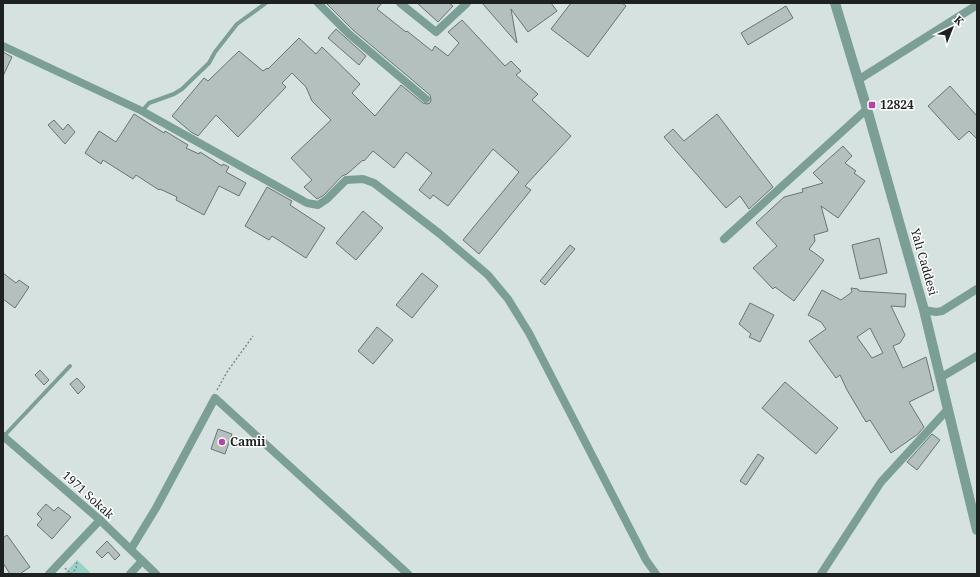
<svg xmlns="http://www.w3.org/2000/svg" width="980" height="577" font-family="'Noto Serif',serif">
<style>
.green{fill:#98d2c7}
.building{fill:#b4c0bd;stroke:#6a7572;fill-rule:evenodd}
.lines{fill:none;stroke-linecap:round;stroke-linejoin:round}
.path{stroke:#808986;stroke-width:1.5;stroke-dasharray:2 2;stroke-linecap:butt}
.service{stroke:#7b9e97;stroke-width:4}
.minor{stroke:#7b9e97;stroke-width:8}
.tertiary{stroke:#7b9e97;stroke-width:10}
.poi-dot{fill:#b146a7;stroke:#fff;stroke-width:1.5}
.labels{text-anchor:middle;stroke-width:3;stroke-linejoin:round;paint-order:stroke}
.poi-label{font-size:12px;font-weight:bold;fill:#1d2221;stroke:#fff;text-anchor:start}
.street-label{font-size:12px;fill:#1d2221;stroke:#fff}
</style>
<rect width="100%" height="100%" fill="#d6e2df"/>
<polygon class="green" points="77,560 92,574 64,574"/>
<g class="building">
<polygon points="326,3 382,3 377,9 406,32 407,31 432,51 435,46 448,56 459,43 448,32 462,20 505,66 511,61 521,71 516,75 538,94 532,100 571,136 525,186 531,190 479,254 463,240 519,172 493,149 448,206 433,195 430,199 419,190 432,173 406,152 394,168 373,151 364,161 363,160 347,174 342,176 324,195 317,199 304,187 312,180 291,158 331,120 312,101 306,87 292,73 282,83 286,87 238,137 216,115 198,136 191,132 172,116 204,78 208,81 239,51 263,71 267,68 268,69 299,38 316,54 322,47 360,84 352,93 375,116 401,85 423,103 427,104 430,103 431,100 430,95 353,30"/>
<polygon points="417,3 449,3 453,6 438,22"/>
<polygon points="482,3 551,3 557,11 528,32 511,9 517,43"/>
<polygon points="571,3 622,3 626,6 588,57 551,29"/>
<polygon points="786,6 793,18 748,45 741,33"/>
<polygon points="336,29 366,56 359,65 328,38"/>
<polygon points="3,52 12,57 3,76"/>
<polygon points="950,86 977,116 977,139 969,131 959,140 928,106"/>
<polygon points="134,114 164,133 165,131 188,145 186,148 199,154 200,152 222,166 223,164 229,167 226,172 246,183 239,196 219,186 204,215 176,200 177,197 160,189 159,190 136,175 133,179 103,160 101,164 85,153 99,131 116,142"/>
<polygon points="717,114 773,187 749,209 740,196 726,208 664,137 673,129 684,141"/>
<polygon points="54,120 63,130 68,124 75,132 65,144 48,125"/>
<polygon points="843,146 852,156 845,163 856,171 854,173 865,181 838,218 821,206 828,231 814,235 815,241 809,249 824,260 794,301 775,287 773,289 753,268 777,246 756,223 784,197 803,192 802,189 823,183 813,173"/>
<polygon points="267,187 292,201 290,205 325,228 306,258 272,236 269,240 245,226"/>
<polygon points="363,211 383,228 356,260 336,243"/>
<polygon points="879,238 887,273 860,279 852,245"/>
<polygon points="570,245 575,249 545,285 540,281"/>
<polygon points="3,273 16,283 19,280 29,287 15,308 3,299"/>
<polygon points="422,273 438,286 412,318 396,305"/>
<path d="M 851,288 L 858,289 L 859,291 L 906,294 L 905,307 L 891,306 L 905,335 L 900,343 L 893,346 L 903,368 L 926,357 L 934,390 L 909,402 L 924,427 L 918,434 L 891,453 L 870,420 L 866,422 L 847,390 L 840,375 L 836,378 L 809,341 L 826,329 L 821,322 L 808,315 L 822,290 L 841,300 L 852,292 ZM 870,328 L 883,353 L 872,358 L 857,337 Z"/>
<polygon points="750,303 774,315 760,342 749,337 751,334 739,324"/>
<polygon points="377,327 393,340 373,364 358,351"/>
<polygon points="40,370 49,380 44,385 35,375"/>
<polygon points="77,378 85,387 78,394 70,384"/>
<polygon points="785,382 838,428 816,454 762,408"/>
<polygon points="218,429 232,434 225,454 211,449"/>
<polygon points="932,434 940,440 917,470 907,462"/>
<polygon points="758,454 764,458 746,485 740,481"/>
<polygon points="46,504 54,511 58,507 71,517 52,539 37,525 42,519 37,514"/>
<polygon points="7,535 30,567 20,574 10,574 3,563 3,538"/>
<polygon points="107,541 120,555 115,560 108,552 102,558 96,552"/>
</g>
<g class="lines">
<g class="path">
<polyline points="217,390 227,372 253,336"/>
<polyline points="65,568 71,574"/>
<polyline points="71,574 76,569 77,560"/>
</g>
<g class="service">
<polyline points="142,111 149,103 174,94 182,89 209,63 215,52 237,24 266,3"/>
<polyline points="4,436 70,366"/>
</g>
<g class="minor">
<polyline points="318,3 349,34 426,99"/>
<polyline points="400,3 436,32 467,3"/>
<polyline points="3,46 142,111 307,203 318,205 327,199 346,180 363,179 374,183 440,234 488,275 508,299 529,333 646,560 656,574"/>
<polyline points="858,80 977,5"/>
<polyline points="724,239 867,109"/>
<polyline points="924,310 936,312 942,311 977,289"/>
<polyline points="940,378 977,356"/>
<polyline points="3,436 100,520 156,574"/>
<polyline points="131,549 156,508 215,398 408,574"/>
<polyline points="49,574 100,520"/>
<polyline points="130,574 142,561"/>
<polyline points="821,574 881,482 948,409"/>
</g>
<polyline class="tertiary" points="835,3 867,109 924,310 977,530"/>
</g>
<g class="poi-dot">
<rect x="868" y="101" width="8" height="8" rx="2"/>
<circle cx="222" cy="442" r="4"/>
</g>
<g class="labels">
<g class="poi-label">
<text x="880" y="109">12824</text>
<text x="230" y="446">Camii</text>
</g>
<g class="street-label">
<text transform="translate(924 262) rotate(74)" y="4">Yalı Caddesi</text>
<text transform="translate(88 495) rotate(42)" y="4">1971 Sokak</text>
</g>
</g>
<rect width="980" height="577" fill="none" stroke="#1d2221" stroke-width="8"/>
<g transform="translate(952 28) rotate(43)" stroke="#ffffff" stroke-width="3" paint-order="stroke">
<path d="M0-3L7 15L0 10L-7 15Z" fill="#1d2221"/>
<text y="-6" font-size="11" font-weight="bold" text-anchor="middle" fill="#1d2221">K</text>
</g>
</svg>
